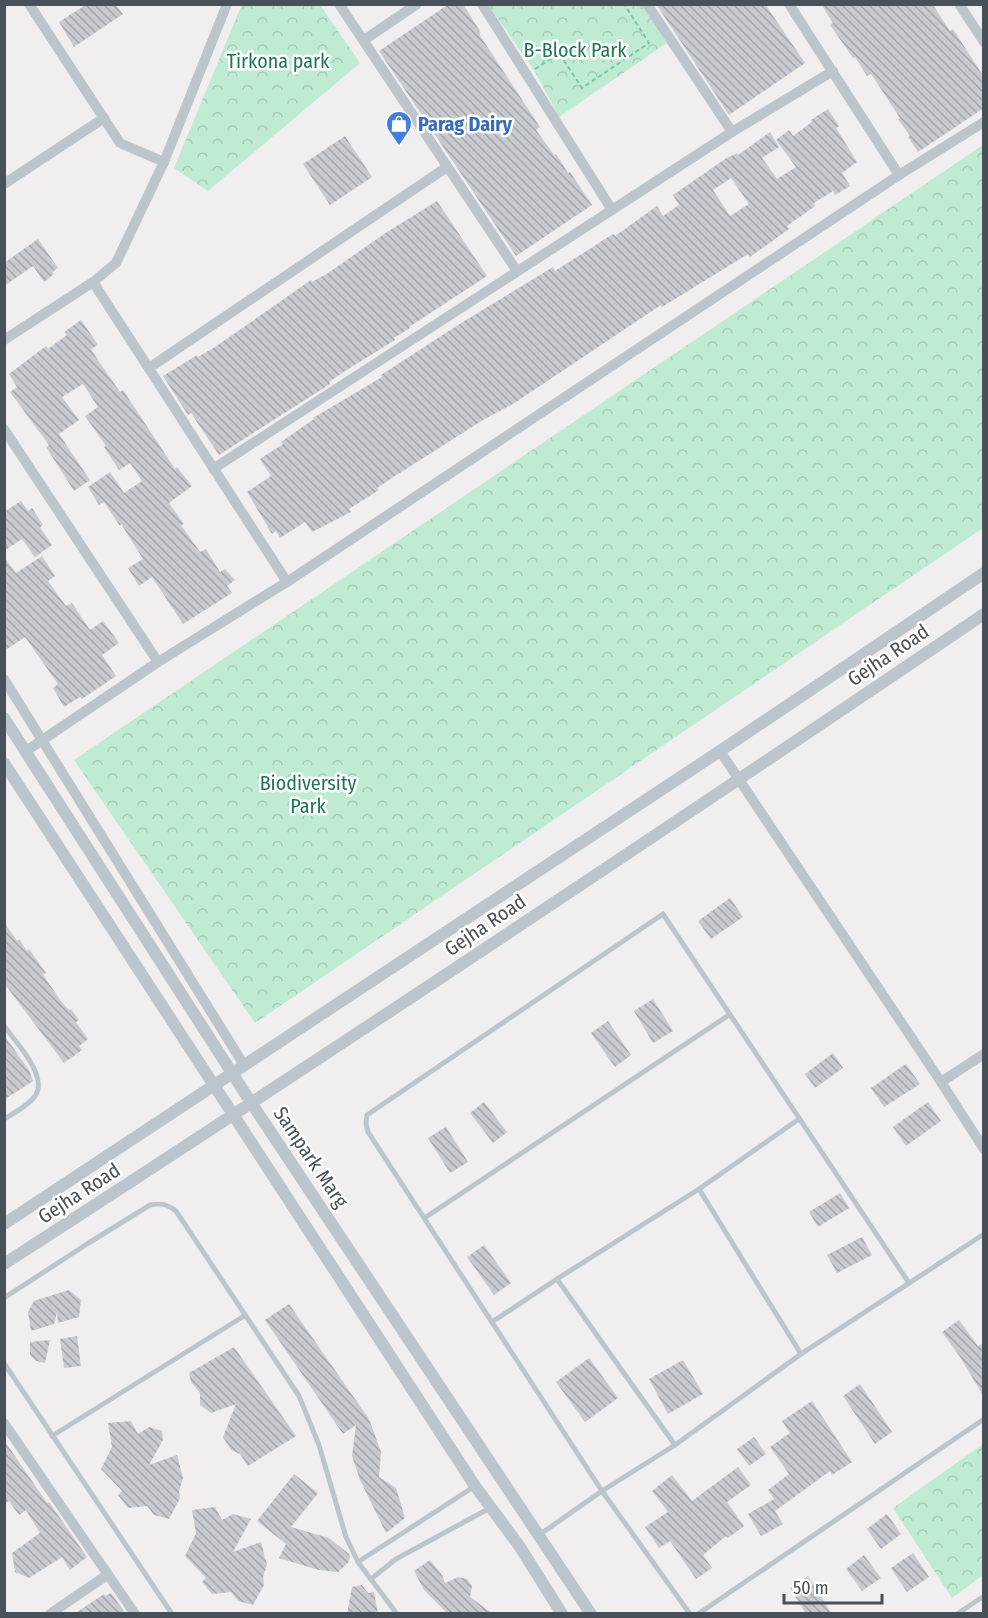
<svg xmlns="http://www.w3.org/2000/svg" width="988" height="1618" font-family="'Fira Sans Condensed',sans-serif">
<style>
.park{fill:url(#park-crowns)}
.building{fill:url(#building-back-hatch);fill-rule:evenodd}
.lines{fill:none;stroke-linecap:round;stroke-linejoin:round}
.path{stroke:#7ac7a5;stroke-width:2;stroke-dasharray:4.5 3;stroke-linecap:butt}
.service{stroke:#bdc5cc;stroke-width:5}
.minor{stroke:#bdc5cc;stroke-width:10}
.tertiary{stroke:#bdc5cc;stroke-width:12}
.labels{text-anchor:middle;stroke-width:5;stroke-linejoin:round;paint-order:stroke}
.park-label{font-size:20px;fill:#1e764f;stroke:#fff}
.shop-label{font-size:20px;font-weight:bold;fill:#366cbe;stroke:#fff;text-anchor:start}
.street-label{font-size:20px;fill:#48505a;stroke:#fff}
</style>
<defs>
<pattern id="park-crowns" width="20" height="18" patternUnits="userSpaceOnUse" patternTransform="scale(1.5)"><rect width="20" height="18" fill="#bfebd3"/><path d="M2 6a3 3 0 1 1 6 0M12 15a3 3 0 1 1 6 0" fill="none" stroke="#a6cbb7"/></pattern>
<pattern id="building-back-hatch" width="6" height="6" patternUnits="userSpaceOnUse" patternTransform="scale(1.5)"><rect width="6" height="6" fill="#c9cad0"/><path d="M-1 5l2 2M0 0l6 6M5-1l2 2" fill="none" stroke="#a5a6ac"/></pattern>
</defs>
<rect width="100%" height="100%" fill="#f0eeee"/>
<g class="park">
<polygon points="242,4 320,5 360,63 208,191 174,168"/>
<polygon points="488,5 642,5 667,43 559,117 534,70"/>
<polygon points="983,145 983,528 255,1023 74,760"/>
<polygon points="983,1444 983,1575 952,1598 893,1508"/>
</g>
<g class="building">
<polygon points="87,4 115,4 123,14 74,47 59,22"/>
<polygon points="449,4 463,4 481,33 479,34 540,127 536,130 554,155 556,154 568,173 570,172 592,205 516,256 379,51"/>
<polygon points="656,4 765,4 805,63 729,115"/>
<polygon points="821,4 933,5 950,31 953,29 984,77 984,108 918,152 908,137 910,136 898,119 900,118 871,74 867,76 855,57 853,58 830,25 833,23"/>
<path d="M 828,109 L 839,126 L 836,128 L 857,162 L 842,173 L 850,186 L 835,195 L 833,191 L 814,203 L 815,206 L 787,226 L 789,229 L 750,257 L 748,254 L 662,307 L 661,305 L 513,404 L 483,420 L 395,476 L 377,488 L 379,490 L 349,509 L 351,512 L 312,532 L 305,522 L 280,538 L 276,531 L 272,534 L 247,492 L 271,476 L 260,459 L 283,444 L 281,442 L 314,419 L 313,418 L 382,377 L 381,375 L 398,364 L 458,325 L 553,267 L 555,271 L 613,234 L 615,236 L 657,206 L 663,216 L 679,205 L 673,195 L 725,159 L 737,153 L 738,155 L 770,132 L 779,147 L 762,158 L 777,179 L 796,167 L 776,140 L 789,130 L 793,136 L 812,122 L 811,120 ZM 731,178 L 749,204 L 730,216 L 713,190 Z"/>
<polygon points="345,136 372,177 330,205 303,164"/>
<polygon points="437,201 487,276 409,327 410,328 394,338 395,340 345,371 329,382 330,384 219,455 191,413 188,415 163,376 197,355 198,357 215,347 311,280 312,282 328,273 387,232"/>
<polygon points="38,239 58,268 52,272 54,274 44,282 33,266 4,286 4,263"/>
<polygon points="81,320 98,345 91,349 98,360 120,392 123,390 175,469 177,467 192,486 169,503 184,524 181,525 200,552 206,549 220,572 225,569 235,580 227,586 232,593 183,624 152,577 139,586 128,568 143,559 121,524 120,526 104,502 99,505 88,487 110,472 124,493 142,481 130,463 119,470 104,447 106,446 85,416 98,407 83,384 62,397 79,420 59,434 90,480 74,491 46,447 49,445 10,392 17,387 9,374 46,346 48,349 67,335 64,332"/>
<polygon points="21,501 28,511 32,508 43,525 40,527 52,545 35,557 22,539 4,551 4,512"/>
<polygon points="42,556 55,576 48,581 66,606 72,603 90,630 103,621 119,643 102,655 116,676 82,699 80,697 64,707 53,688 58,684 25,637 4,651 4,557 16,573"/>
<polygon points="730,898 743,917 711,939 698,921"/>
<polygon points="4,922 17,941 19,939 27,951 29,949 46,973 43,975 61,1001 69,1010 71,1009 79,1020 76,1022 88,1039 79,1046 82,1050 64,1063 4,983"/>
<polygon points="653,999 673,1031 653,1043 634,1011"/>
<polygon points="608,1021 631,1055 615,1067 591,1033"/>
<polygon points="4,1035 29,1070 33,1081 4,1100"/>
<polygon points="833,1053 843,1068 815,1088 805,1074"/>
<polygon points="906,1064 920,1084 884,1107 871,1088"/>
<polygon points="484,1102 507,1132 493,1143 470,1113"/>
<polygon points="928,1102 941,1121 906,1146 893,1127"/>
<polygon points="446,1127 468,1162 450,1173 428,1138"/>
<polygon points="840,1193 849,1208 818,1227 809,1212"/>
<polygon points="862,1237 872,1255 837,1273 827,1255"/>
<polygon points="484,1245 511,1283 494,1295 467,1257"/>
<polygon points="69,1290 81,1300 79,1317 58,1323 57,1312 54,1324 31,1331 28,1312 34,1301"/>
<polygon points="289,1304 369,1419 381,1452 379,1477 396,1488 405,1518 386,1533 360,1480 352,1456 356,1425 343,1434 265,1320"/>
<polygon points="959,1320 978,1346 984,1343 984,1397 960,1357 942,1332"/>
<polygon points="77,1336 81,1366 64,1368 60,1339"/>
<polygon points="50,1340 45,1363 36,1361 30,1355 30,1342"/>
<polygon points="234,1347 296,1436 248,1466 240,1454 231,1450 223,1437 236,1404 211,1413 200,1405 200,1393 191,1382 189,1373"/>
<polygon points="589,1358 618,1398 585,1422 556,1382"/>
<polygon points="683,1360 703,1394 668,1414 649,1379"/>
<polygon points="860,1384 892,1432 875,1444 843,1396"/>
<polygon points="812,1401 852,1462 832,1475 830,1471 775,1511 783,1524 761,1536 748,1514 774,1499 768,1490 789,1474 770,1447 790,1433 782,1421"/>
<polygon points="131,1421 138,1434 149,1427 162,1431 163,1440 149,1465 177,1455 183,1478 179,1491 180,1498 169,1519 154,1515 147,1506 128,1508 118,1495 122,1491 101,1469 112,1447 108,1423"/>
<polygon points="754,1437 766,1454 749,1466 737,1449"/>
<polygon points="4,1440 47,1503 49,1502 87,1557 70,1570 62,1557 29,1578 15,1572 12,1553 40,1533 26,1510 19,1515 9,1501 4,1504"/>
<polygon points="738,1467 751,1485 727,1502 744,1526 728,1538 726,1536 703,1555 712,1568 696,1579 670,1541 659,1548 645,1527 668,1512 652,1491 672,1475 692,1501"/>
<polygon points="294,1474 318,1493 291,1527 329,1538 349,1554 350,1557 348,1563 338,1572 319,1570 279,1558 286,1544 257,1521"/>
<polygon points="215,1507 222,1520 233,1514 251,1519 233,1552 261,1542 267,1565 263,1577 264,1585 253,1605 238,1601 231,1592 212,1594 202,1582 206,1578 185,1556 196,1533 192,1510"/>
<polygon points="887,1514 901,1534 881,1549 867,1529"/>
<polygon points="913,1553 929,1577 907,1592 891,1568"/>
<polygon points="864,1555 881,1578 862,1591 846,1569"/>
<polygon points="430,1560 442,1575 445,1583 458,1577 467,1579 472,1586 470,1597 493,1614 446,1612 424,1590 414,1571"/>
<polygon points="808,1576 832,1614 806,1614 790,1588"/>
<polygon points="362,1585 368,1593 374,1592 378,1614 347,1614 352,1587"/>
<polygon points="111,1593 124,1611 120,1614 74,1614 104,1594 105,1596"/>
</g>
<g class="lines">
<polyline class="path" points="535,69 559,53 582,88 649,43 624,4"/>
<g class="service">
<path d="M 4,1026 C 16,1042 49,1077 35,1096 C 28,1106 14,1113 4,1119"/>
<polyline points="699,1189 801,1354"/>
<polyline points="426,1217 729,1015"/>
<polyline points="557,1279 675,1445"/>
<path d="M 4,1298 L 87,1244 L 150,1205 C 161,1203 167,1204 176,1211 L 299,1396 L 319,1445 L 346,1537 L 358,1562 L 397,1614"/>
<polyline points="492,1322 557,1279 699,1189 799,1119"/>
<polyline points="4,1363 172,1614"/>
<polyline points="52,1436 244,1316"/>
<polyline points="539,1535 602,1491 675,1445 801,1354 984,1234"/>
<polyline points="358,1562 475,1486"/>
<polyline points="371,1579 396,1559 490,1508"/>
<polyline points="690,1614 602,1491 368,1132 366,1123 367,1115 663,914 909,1283"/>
<polyline points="698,1614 984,1419"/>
<polyline points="957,1614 984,1596"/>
</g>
<g class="minor">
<polyline points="29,4 120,143 164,162"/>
<polyline points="339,4 517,271"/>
<polyline points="482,4 612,210"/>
<polyline points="647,4 732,132"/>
<polyline points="789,4 899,175"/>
<polyline points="959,4 984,42"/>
<polyline points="364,40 417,4"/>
<polyline points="4,184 104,118"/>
<polyline points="93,282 287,582"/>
<polyline points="4,340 93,282 116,263 164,162 227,4"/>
<polyline points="149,368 447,167"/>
<polyline points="4,429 158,662"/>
<polyline points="213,469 732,132 833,71"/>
<polyline points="4,679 244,1065"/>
<polyline points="26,751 158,662 287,582 899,175 984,122"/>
<polyline points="720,751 941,1082 984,1149"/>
<polyline points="941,1082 984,1054"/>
<polyline points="4,1423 135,1614"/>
<polyline points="50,1614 107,1575"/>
</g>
<g class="tertiary">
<polyline points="4,718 252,1104 591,1614"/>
<polyline points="4,763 475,1486 520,1547 562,1614"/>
<polyline points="4,1224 720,751 984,573"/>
<path d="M 4,1264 C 333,1051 659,834 984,614"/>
</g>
</g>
<defs>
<symbol id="shop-pin" viewBox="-11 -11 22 30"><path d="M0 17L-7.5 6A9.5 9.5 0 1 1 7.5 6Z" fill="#3f7fe0" stroke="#fff"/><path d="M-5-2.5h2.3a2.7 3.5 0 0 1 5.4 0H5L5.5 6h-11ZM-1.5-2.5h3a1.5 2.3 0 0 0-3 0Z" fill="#fff"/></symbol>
</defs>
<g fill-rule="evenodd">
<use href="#shop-pin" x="384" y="109" width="30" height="40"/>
</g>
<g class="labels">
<g class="park-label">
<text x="575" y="57">B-Block Park</text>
<text x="278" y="68">Tirkona park</text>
<text x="308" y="790">Biodiversity<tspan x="308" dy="23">Park</tspan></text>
</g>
<g class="shop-label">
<text x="418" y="131">Parag Dairy</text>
</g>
<g class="street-label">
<text transform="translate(888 655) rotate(-34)" y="7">Gejha Road</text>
<text transform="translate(485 925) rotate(-34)" y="7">Gejha Road</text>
<text transform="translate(311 1157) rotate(56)" y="7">Sampark Marg</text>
<text transform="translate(79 1193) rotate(-33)" y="7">Gejha Road</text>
</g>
</g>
<rect width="988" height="1618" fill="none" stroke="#48505a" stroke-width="12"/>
<path d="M784 1594v9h98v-9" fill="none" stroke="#48505a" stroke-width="3"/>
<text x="793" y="1594" font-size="18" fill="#48505a" stroke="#ffffff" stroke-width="4.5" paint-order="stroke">50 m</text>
</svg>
